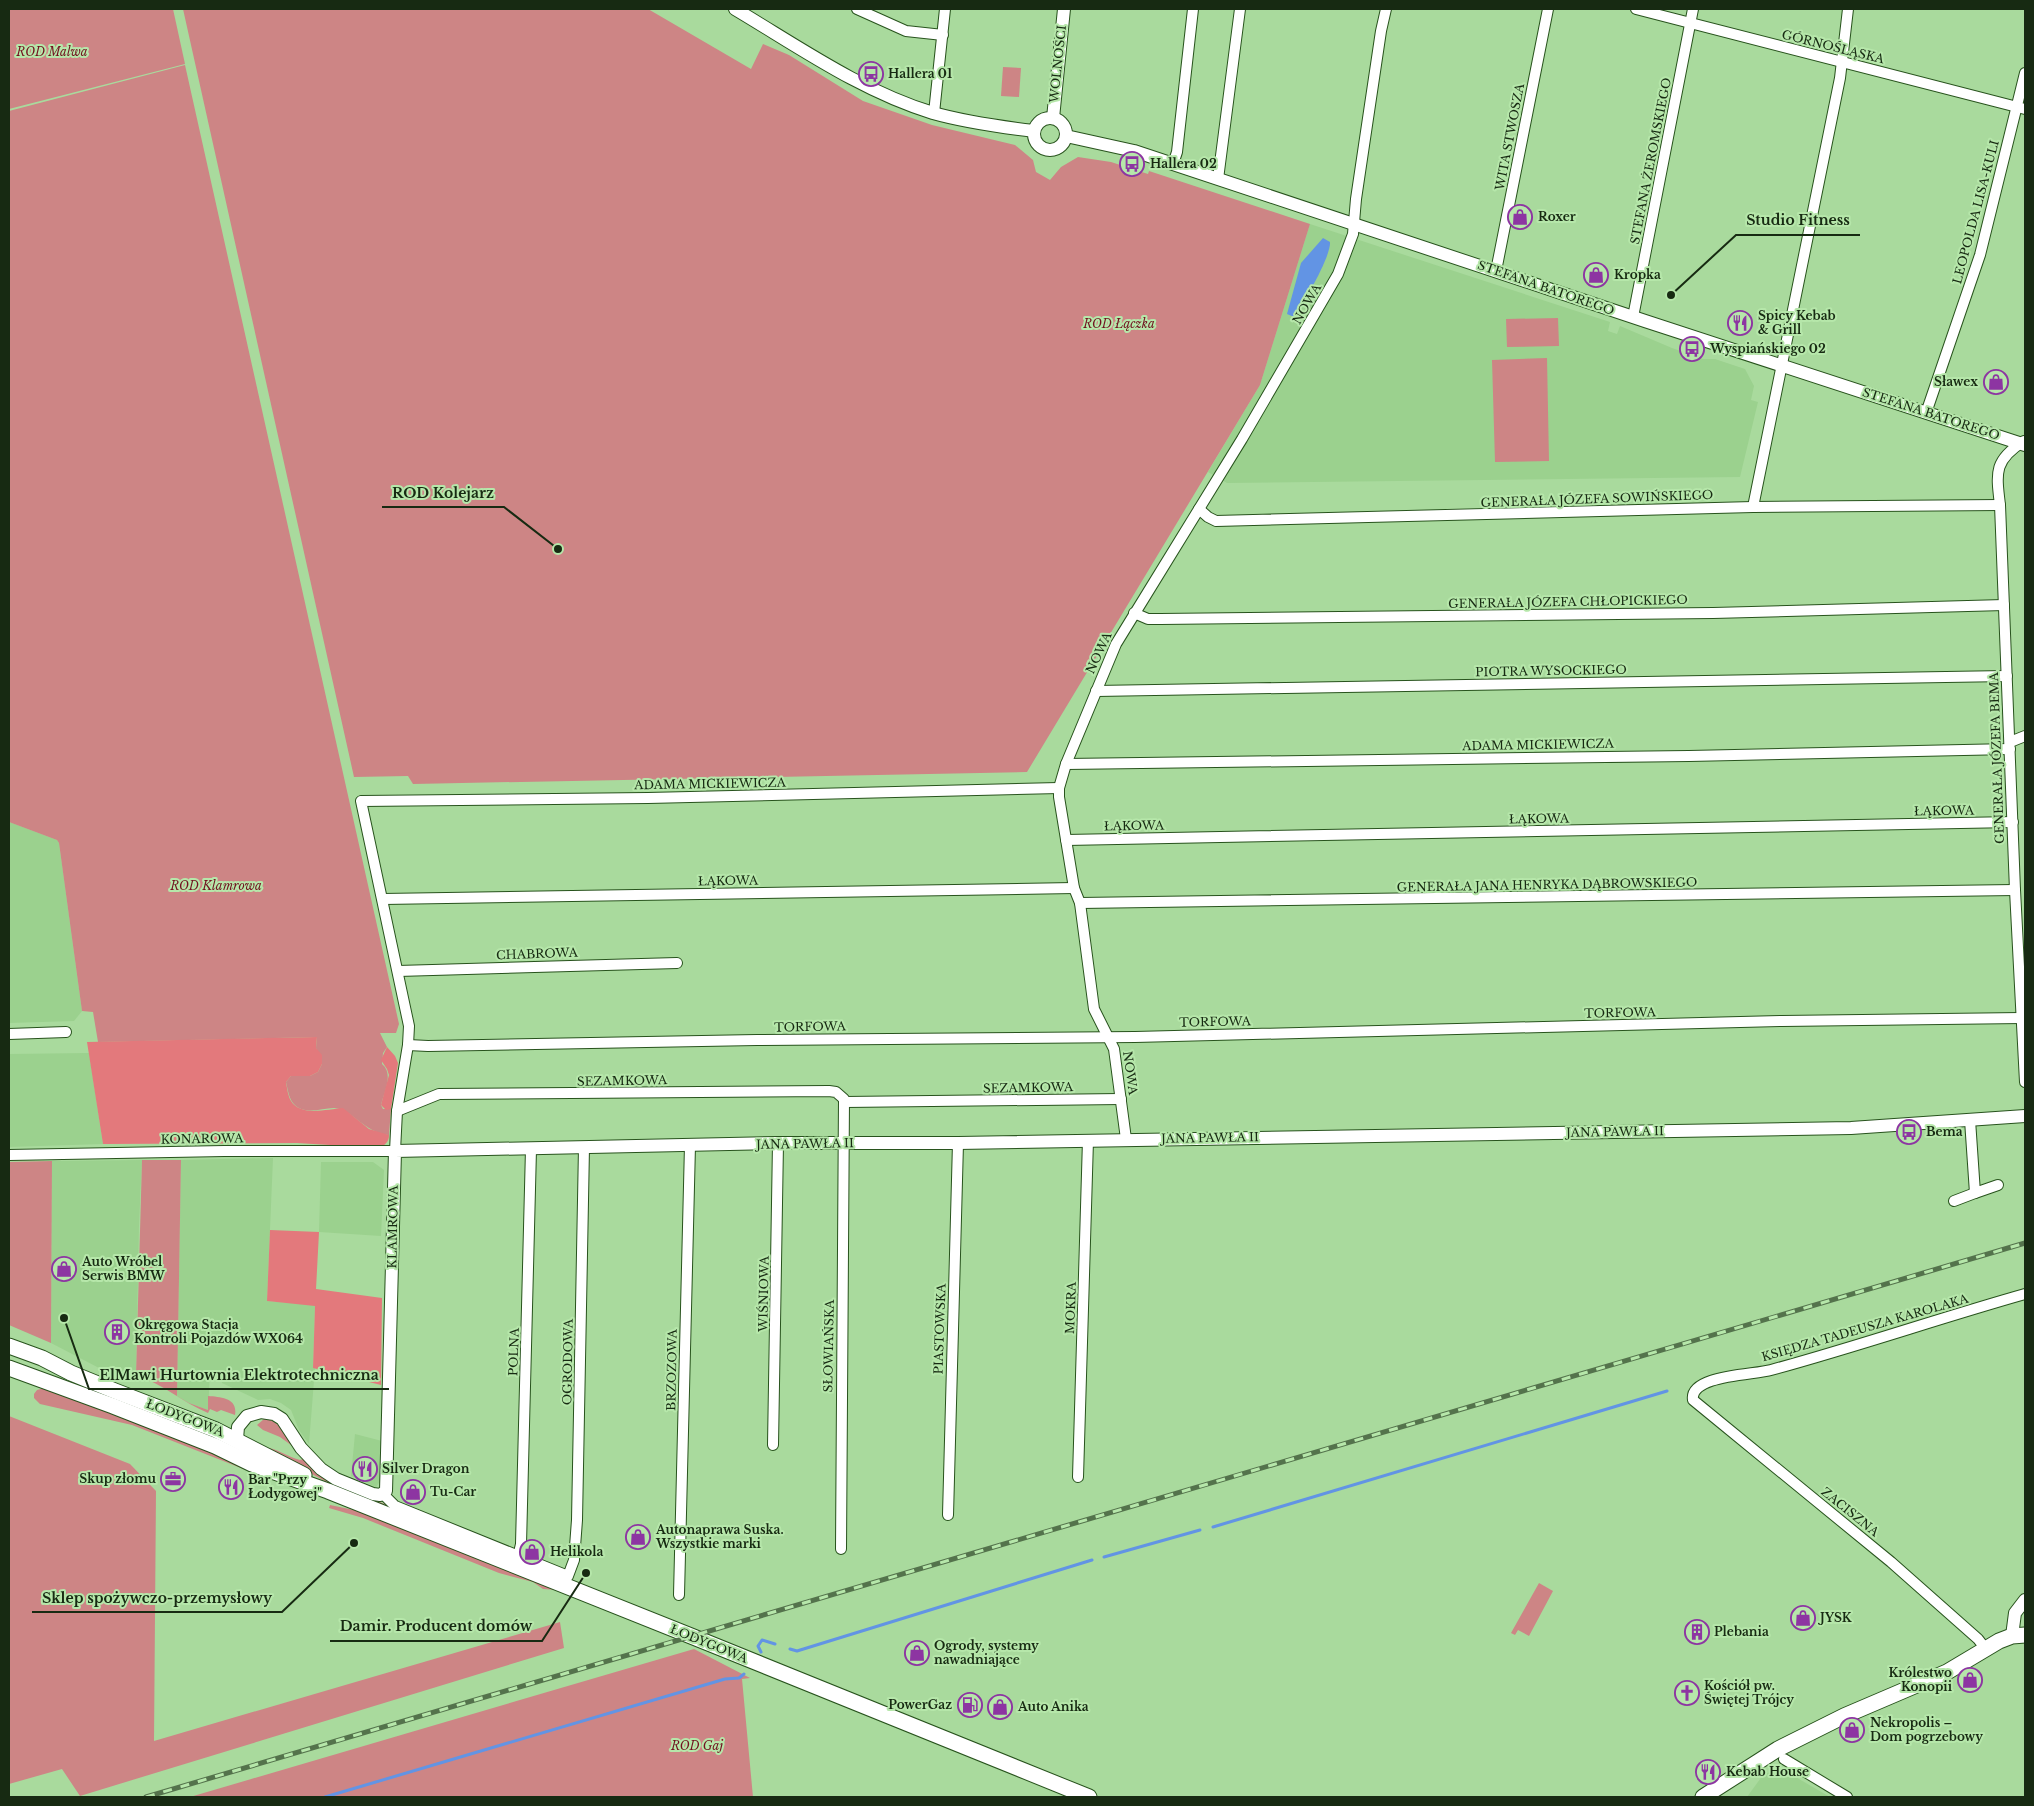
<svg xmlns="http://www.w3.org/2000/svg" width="2034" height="1806" font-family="'Libre Baskerville',serif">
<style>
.built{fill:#9bd18e}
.green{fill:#cd8585}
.forest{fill:#e3797c}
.water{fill:#6294e4}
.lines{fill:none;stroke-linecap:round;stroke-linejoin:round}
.stream{stroke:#6294e4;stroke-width:3}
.minor-casing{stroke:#28531d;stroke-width:12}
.tertiary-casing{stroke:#28531d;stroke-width:14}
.secondary-casing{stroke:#28531d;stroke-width:17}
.minor{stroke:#fff;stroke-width:10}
.tertiary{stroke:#fff;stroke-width:12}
.secondary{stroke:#fff;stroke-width:15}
.rail-casing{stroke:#54734c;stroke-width:5}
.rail{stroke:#b6e7aa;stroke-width:3;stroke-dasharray:9;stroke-linecap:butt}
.labels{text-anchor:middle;stroke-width:4;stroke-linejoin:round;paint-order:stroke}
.street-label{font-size:12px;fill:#172a12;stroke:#b6e7aa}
.park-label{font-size:12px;font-style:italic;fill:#71111f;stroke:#b6e7aa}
.poi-label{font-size:12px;font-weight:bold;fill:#172a12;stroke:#b6e7aa;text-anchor:start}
.leader{fill:none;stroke:#172a12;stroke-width:2}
.callout-dot{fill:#172a12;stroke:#b6e7aa;stroke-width:2}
.callout-label{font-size:14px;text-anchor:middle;font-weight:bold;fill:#172a12;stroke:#b6e7aa;stroke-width:4;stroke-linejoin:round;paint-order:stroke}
</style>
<rect width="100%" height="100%" fill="#a9da9d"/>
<g class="built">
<polygon points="1310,224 1610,322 1608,331 1617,334 1620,326 1672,348 1703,359 1715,359 1745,369 1754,386 1751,400 1758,402 1740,477 1227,483 1208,472 1260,385"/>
<polygon points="9,822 57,840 59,843 82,1011 74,1021 9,1023"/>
<polygon points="89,1053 103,1144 9,1147 9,1054"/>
<polygon points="273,1158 267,1301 315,1305 313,1368 315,1368 309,1444 299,1430 291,1410 281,1403 270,1399 258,1400 222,1383 220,1373 210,1373 208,1410 189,1403 177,1396 181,1160"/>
<polygon points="142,1160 139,1225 136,1375 101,1369 51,1343 52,1161"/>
<polygon points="321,1162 373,1162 384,1170 381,1236 319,1232"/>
<polygon points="355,1434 382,1441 381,1480 376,1487 351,1476"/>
<polygon points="1780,1768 1830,1797 1747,1797 1763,1775"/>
</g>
<g class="green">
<polygon points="9,9 173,9 185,64 9,109"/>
<polygon points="183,9 648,9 751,69 763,44 789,55 863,101 932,125 1015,145 1033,160 1036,172 1050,180 1061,167 1078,157 1111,162 1148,174 1149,171 1310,224 1260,385 1027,772 413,784 408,776 354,777"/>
<path d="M 185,65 L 399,1024 L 396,1033 L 380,1033 L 387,1047 L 383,1053 L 382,1064 C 394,1074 384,1092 381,1105 L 383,1109 L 391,1109 L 389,1135 C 364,1133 353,1109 334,1108 C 322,1108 307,1115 296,1106 C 289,1101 288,1090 286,1082 L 291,1076 L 310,1076 L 318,1072 L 322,1064 L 316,1048 L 317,1037 L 98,1042 L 93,1012 L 82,1011 L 59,843 L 57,840 L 9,822 L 9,111 Z"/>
<polygon points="1003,67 1021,68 1019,97 1001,96"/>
<polygon points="1558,318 1559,346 1507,347 1506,319"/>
<polygon points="1547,358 1549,461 1495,462 1492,360"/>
<path d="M 142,1160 L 181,1160 L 177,1396 L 189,1403 L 208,1410 L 208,1396 C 221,1397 238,1398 235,1415 L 221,1410 L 217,1412 L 210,1409 L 208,1413 C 182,1402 163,1384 136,1375 Z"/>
<polygon points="52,1161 51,1343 9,1325 9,1162"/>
<polygon points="48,1387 247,1467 246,1470 132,1425 40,1404 34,1398 34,1394 37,1390"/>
<polygon points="9,1416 130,1464 156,1491 154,1741 560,1622 564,1648 80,1796 62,1769 9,1784"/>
<path d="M 264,1419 C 279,1419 287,1437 295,1448 L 280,1437 L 263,1430 L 257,1425 Z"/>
<path d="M 269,1448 C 279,1450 289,1457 300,1460 L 303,1459 L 375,1500 L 457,1534 L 344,1491 L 272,1453 L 268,1450 Z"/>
<polygon points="330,1505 359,1511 557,1590 543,1589 533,1582 499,1573 363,1518 329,1508"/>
<polygon points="1539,1583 1553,1591 1529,1636 1518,1630 1515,1635 1511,1633"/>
<polygon points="694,1649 750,1678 742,1679 753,1797 190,1797"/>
</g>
<g class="forest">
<path d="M 317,1037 L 316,1048 L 322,1055 L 322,1064 L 318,1072 L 310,1076 L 291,1076 L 286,1082 C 287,1088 288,1096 291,1101 C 301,1117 327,1109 343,1108 L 369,1129 L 389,1135 C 389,1142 385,1145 379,1148 L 297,1143 L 103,1144 L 87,1042 Z"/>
<polygon points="387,1047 395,1056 398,1063 391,1109 386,1110 381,1105 389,1075 387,1069 381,1060"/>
<polygon points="270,1230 319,1232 316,1289 382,1298 381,1385 313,1368 315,1306 267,1301"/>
</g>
<path class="water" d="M 1323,238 L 1330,242 C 1331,257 1303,304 1294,317 L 1287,314 L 1301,263 Z"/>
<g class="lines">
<g class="stream">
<polyline points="1213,1527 1667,1391"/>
<polyline points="1104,1557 1200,1530"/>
<polyline points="790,1649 797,1651 1092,1560"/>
<polyline points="761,1652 758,1646 762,1640 775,1644"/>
<polyline points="325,1797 725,1679 739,1678 744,1674"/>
</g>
<defs>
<g id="minor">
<polyline points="857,9 906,31 943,35"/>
<polyline points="1636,9 2025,109"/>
<polyline points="934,113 945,9"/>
<polyline points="1173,164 1177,152 1193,9"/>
<polyline points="1218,179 1240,9"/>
<polyline points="1496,271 1548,9"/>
<polyline points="1633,317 1693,9"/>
<polyline points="1926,413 1980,255 2025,73"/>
<path d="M 2024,441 C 1994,460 1996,472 2000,505 L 2015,890 L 2025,1082"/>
<polyline points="1753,507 1840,78 1848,9"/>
<polyline points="1199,509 1208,517 1216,521 1753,507 2000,505"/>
<polyline points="1134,613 1148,619 1160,619 1713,613 2004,605"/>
<polyline points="1096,691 2007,676"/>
<polyline points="2010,742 2025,736"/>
<polyline points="1066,764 1689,756 2010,749"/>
<polyline points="1066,840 2013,822"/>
<polyline points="383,899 1074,888"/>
<polyline points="1080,903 2015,890"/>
<polyline points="398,971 677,963"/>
<polyline points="9,1034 66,1032"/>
<polyline points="408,1045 428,1046 757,1040 1135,1037 1782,1021 2022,1018"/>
<polyline points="845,1102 1121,1099"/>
<polyline points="397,1111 439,1094 829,1091 836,1092 844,1099 841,1549"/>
<polyline points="1970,1120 1975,1193 1998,1185"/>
<polyline points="1126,1139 1114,1049 1094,1009 1080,903 1074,888 1059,797 1059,788 1066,764 1116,644 1242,439 1338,274 1353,234 1356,199 1381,31 1386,9"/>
<polyline points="9,1155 224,1151 395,1151 397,1111 408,1045 409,1026 361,801 648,798 1059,788"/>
<polyline points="1954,1201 1975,1193"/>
<polyline points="773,1445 778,1143"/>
<polyline points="1078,1477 1088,1140"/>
<polyline points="383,1494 395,1506 568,1576 574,1560 577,1520 584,1147"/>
<polyline points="948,1515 958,1143"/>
<polyline points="518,1557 521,1544 531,1149"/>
<polyline points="679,1595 690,1145"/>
<path d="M 1985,1648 L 1978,1639 L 1891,1562 L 1693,1400 C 1689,1375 1753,1375 1771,1370 C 1856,1347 1940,1318 2025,1294"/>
<polyline points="1784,1759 1847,1797"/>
</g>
<g id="tertiary">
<path d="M 735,9 C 799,47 861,91 933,113 C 965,122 1001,127 1034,131"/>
<circle cx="1050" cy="134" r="16"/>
<polyline points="1053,118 1064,9"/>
<polyline points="1066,136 1134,151 1645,321 2025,445"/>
<polyline points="237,1439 238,1427 247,1416 261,1412 274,1414 282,1419 301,1448 321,1469 336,1479 373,1494 380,1495 386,1491 395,1151 778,1143 958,1143 1851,1128 2025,1116"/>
<polyline points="2012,1636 2015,1613 2025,1600"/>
</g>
<g id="secondary">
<polyline points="9,1346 42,1358 71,1373 115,1391 216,1430 304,1475"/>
<polyline points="9,1368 113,1406 215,1446 252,1464 328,1491 691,1636 1089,1797"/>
<polyline points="1703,1797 1778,1749 1844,1716 1947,1672 1999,1641 2012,1636 2025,1635"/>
</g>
</defs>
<use href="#minor" class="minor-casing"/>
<use href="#tertiary" class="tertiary-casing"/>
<use href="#secondary" class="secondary-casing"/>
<use href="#minor" class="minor"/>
<use href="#tertiary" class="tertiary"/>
<use href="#secondary" class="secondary"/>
<defs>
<polyline id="rail" points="146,1797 2025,1243"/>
</defs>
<use href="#rail" class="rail-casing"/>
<use href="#rail" class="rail"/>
</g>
<defs>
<symbol id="bus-ring" viewBox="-11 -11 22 22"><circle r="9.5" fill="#b6e7aa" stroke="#8d35a2" stroke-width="1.5"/><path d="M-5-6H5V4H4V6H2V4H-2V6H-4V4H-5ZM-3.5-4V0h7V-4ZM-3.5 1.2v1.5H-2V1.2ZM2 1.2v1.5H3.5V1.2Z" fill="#8d35a2"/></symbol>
<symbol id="shop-ring" viewBox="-11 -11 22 22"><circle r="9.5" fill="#b6e7aa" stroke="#8d35a2" stroke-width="1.5"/><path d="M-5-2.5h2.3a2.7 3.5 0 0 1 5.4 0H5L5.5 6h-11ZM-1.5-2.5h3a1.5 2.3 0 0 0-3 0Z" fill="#8d35a2"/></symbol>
<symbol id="restaurant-ring" viewBox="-11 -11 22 22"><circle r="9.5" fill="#b6e7aa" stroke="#8d35a2" stroke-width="1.5"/><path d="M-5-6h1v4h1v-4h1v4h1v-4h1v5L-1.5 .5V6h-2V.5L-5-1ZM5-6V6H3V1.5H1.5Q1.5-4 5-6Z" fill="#8d35a2"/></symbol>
<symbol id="building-ring" viewBox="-11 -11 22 22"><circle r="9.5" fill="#b6e7aa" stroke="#8d35a2" stroke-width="1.5"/><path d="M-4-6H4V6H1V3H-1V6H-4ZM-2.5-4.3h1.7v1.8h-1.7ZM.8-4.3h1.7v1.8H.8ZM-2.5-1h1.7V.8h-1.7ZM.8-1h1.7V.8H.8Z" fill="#8d35a2"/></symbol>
<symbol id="office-ring" viewBox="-11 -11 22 22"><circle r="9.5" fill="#b6e7aa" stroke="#8d35a2" stroke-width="1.5"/><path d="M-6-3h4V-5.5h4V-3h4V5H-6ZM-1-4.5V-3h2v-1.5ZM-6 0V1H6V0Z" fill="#8d35a2"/></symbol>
<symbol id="church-ring" viewBox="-11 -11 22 22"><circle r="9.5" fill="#b6e7aa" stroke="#8d35a2" stroke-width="1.5"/><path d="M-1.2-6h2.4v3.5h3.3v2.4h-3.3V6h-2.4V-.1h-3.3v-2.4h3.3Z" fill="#8d35a2"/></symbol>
<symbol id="fuel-ring" viewBox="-11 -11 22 22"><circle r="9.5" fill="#b6e7aa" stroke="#8d35a2" stroke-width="1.5"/><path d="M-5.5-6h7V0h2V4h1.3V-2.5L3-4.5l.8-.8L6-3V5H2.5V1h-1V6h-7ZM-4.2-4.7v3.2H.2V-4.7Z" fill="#8d35a2"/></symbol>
</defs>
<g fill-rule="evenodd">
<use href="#bus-ring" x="857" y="60" width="28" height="28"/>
<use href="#bus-ring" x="1118" y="150" width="28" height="28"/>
<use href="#shop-ring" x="1506" y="203" width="28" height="28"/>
<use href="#shop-ring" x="1582" y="261" width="28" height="28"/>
<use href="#restaurant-ring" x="1726" y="309" width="28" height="28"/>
<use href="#bus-ring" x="1678" y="335" width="28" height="28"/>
<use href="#shop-ring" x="1982" y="368" width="28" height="28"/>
<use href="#bus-ring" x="1895" y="1118" width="28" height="28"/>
<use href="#shop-ring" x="50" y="1255" width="28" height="28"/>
<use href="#building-ring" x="103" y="1318" width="28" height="28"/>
<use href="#restaurant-ring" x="351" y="1455" width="28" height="28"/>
<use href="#office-ring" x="159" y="1465" width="28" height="28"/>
<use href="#restaurant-ring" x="217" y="1473" width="28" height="28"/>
<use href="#shop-ring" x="399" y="1478" width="28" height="28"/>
<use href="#shop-ring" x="624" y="1523" width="28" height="28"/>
<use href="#shop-ring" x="518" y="1538" width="28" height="28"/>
<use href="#shop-ring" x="1789" y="1604" width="28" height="28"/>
<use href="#building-ring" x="1683" y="1618" width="28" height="28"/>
<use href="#shop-ring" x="903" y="1639" width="28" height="28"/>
<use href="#shop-ring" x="1956" y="1666" width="28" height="28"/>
<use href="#church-ring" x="1673" y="1679" width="28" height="28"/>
<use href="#fuel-ring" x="956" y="1691" width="28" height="28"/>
<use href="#shop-ring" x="986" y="1693" width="28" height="28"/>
<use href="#shop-ring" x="1838" y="1716" width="28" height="28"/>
<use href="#restaurant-ring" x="1694" y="1758" width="28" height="28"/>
</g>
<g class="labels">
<g class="street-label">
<text transform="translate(1833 47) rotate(14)" y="4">GÓRNOŚLĄSKA</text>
<text transform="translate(1058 64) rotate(-84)" y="4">WOLNOŚCI</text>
<text transform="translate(1510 137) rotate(-79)" y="4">WITA STWOSZA</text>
<text transform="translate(1651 161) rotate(-79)" y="4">STEFANA ŻEROMSKIEGO</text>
<text transform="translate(1976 212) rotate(-75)" y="4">LEOPOLDA LISA-KULI</text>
<text transform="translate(1546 288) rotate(19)" y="4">STEFANA BATOREGO</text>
<text transform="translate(1307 304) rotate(-60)" y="4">NOWA</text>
<text transform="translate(1931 414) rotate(18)" y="4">STEFANA BATOREGO</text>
<text transform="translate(1597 499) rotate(-2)" y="4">GENERAŁA JÓZEFA SOWIŃSKIEGO</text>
<text transform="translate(1568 602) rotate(-1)" y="4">GENERAŁA JÓZEFA CHŁOPICKIEGO</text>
<text transform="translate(1099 653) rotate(-65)" y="4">NOWA</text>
<text transform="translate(1551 671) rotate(-1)" y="4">PIOTRA WYSOCKIEGO</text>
<text transform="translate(1538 745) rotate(-1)" y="4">ADAMA MICKIEWICZA</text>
<text transform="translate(1997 758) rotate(-92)" y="4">GENERAŁA JÓZEFA BEMA</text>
<text transform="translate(710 784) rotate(-1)" y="4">ADAMA MICKIEWICZA</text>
<text transform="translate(1944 811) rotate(-1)" y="4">ŁĄKOWA</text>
<text transform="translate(1539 819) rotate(-1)" y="4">ŁĄKOWA</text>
<text transform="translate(1134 826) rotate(-1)" y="4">ŁĄKOWA</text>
<text transform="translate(728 881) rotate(-1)" y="4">ŁĄKOWA</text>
<text transform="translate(1547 885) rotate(-1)" y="4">GENERAŁA JANA HENRYKA DĄBROWSKIEGO</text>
<text transform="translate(537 954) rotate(-2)" y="4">CHABROWA</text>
<text transform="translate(1620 1013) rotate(-1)" y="4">TORFOWA</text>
<text transform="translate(1215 1022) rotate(-1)" y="4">TORFOWA</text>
<text transform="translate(810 1027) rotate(-1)" y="4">TORFOWA</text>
<text transform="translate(1130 1073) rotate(82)" y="4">NOWA</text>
<text transform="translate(622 1081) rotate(-1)" y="4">SEZAMKOWA</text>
<text transform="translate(1028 1088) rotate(-1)" y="4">SEZAMKOWA</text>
<text transform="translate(1615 1132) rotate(-1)" y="4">JANA PAWŁA II</text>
<text transform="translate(1210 1138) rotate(-1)" y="4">JANA PAWŁA II</text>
<text transform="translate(202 1139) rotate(-1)" y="4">KONAROWA</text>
<text transform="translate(805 1144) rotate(-1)" y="4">JANA PAWŁA II</text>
<text transform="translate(393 1227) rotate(-89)" y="4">KLAMROWA</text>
<text transform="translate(764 1294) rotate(-89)" y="4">WIŚNIOWA</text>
<text transform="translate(1071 1308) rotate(-88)" y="4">MOKRA</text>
<text transform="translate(1865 1328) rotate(-16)" y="4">KSIĘDZA TADEUSZA KAROLAKA</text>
<text transform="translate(940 1329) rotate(-88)" y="4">PIASTOWSKA</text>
<text transform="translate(829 1346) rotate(-89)" y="4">SŁOWIAŃSKA</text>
<text transform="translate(514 1352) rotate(-88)" y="4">POLNA</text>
<text transform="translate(568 1362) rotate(-89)" y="4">OGRODOWA</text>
<text transform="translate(672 1370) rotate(-89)" y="4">BRZOZOWA</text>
<text transform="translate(185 1418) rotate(21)" y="4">ŁODYGOWA</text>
<text transform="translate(1850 1512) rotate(39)" y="4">ZACISZNA</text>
<text transform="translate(709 1644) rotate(22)" y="4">ŁODYGOWA</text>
</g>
<g class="park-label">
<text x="52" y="56">ROD Malwa</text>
<text x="1119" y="328">ROD Łączka</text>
<text x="216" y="890">ROD Klamrowa</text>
<text x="697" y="1750">ROD Gaj</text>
</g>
<g class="poi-label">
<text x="888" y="78">Hallera 01</text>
<text x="1150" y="168">Hallera 02</text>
<text x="1538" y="221">Roxer</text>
<text x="1614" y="279">Kropka</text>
<text x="1758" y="320">Spicy Kebab<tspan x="1758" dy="14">&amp; Grill</tspan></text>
<text x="1710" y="353">Wyspiańskiego 02</text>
<text x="1978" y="386" text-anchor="end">Sławex</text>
<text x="1926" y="1136">Bema</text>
<text x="82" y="1266">Auto Wróbel<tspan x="82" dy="14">Serwis BMW</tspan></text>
<text x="134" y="1329">Okręgowa Stacja<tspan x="134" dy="14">Kontroli Pojazdów WX064</tspan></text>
<text x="382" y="1473">Silver Dragon</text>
<text x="156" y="1483" text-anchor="end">Skup złomu</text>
<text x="248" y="1484">Bar "Przy<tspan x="248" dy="14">Łodygowej"</tspan></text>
<text x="430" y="1496">Tu-Car</text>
<text x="656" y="1534">Autonaprawa Suska.<tspan x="656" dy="14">Wszystkie marki</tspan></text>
<text x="550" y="1556">Helikola</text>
<text x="1820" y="1622">JYSK</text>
<text x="1714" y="1636">Plebania</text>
<text x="934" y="1650">Ogrody, systemy<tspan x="934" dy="14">nawadniające</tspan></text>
<text x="1952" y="1677" text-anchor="end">Królestwo<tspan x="1952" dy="14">Konopii</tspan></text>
<text x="1704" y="1690">Kościół pw.<tspan x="1704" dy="14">Świętej Trójcy</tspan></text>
<text x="952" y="1709" text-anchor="end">PowerGaz</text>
<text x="1018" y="1711">Auto Anika</text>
<text x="1870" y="1727">Nekropolis –<tspan x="1870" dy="14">Dom pogrzebowy</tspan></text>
<text x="1726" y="1776">Kebab House</text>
</g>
</g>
<path class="leader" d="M1671 295L1736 235H1860M558 549L504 507H382M64 1318L89 1389H389M354 1543L282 1612H32M586 1573L542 1641H330"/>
<g class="callout-dot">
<circle cx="1671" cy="295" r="5"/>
<circle cx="558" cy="549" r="5"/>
<circle cx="64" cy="1318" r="5"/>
<circle cx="354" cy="1543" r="5"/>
<circle cx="586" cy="1573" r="5"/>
</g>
<g class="callout-label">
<text x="1798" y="225">Studio Fitness</text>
<text x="443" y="498">ROD Kolejarz</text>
<text x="239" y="1380">ElMawi Hurtownia Elektrotechniczna</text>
<text x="157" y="1603">Sklep spożywczo-przemysłowy</text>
<text x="436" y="1631">Damir. Producent domów</text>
</g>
<rect width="2034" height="1806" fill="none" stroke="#172a12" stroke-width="20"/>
</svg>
